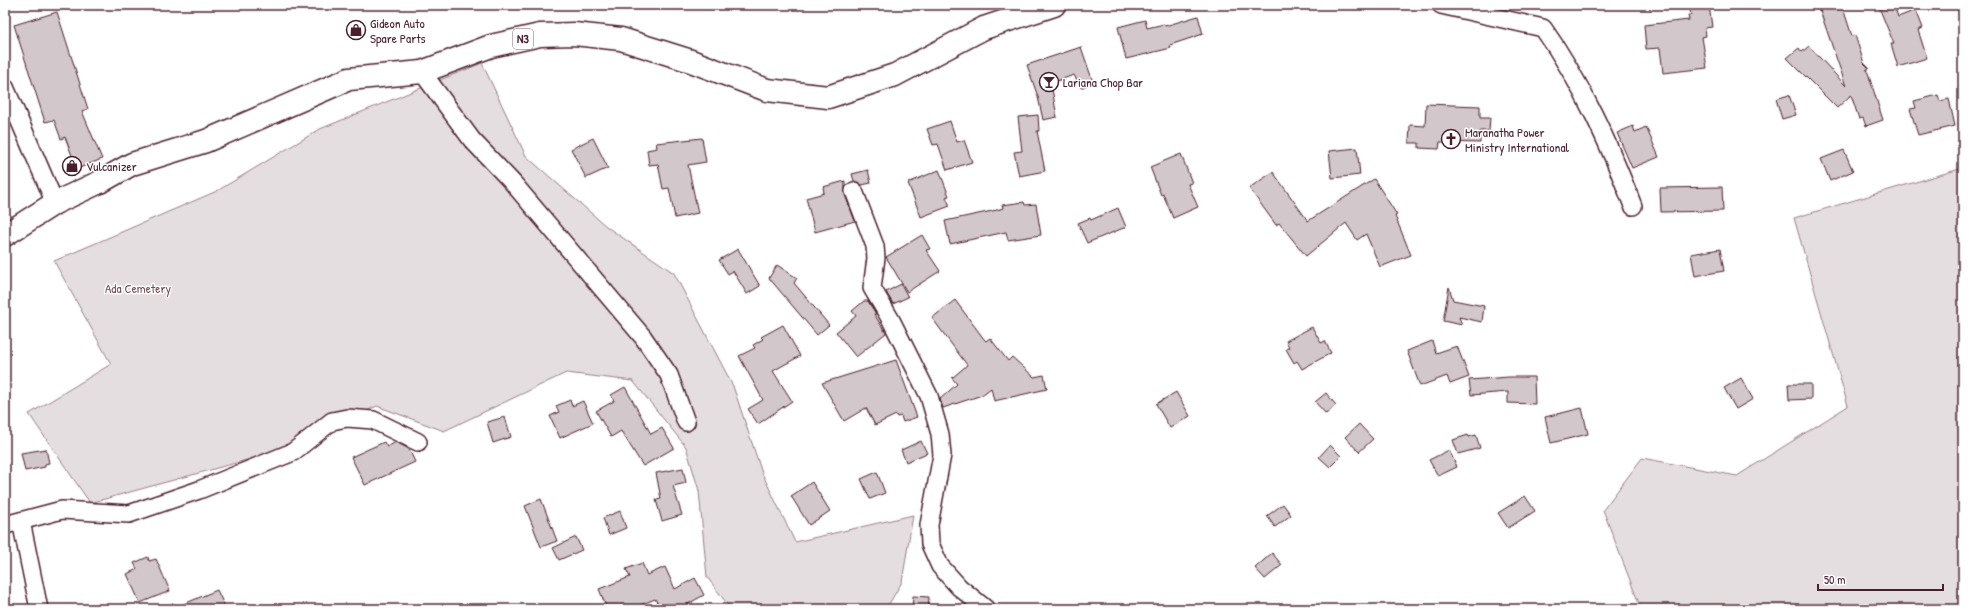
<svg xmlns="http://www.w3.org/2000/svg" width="1968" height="614" font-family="'Patrick Hand',sans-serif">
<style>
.green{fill:#e5dee0;stroke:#987e86}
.building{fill:#d2c7cb;stroke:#4a1f2b}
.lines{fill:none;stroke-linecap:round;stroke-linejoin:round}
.street-casing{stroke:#4a1f2b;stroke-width:20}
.primary-casing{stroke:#4a1f2b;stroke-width:25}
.street{stroke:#fff;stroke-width:17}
.primary{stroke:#fff;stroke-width:22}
.labels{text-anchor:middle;stroke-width:3;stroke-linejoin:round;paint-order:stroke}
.shield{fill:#fff;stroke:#80626b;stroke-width:1}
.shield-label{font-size:12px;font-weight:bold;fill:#4a1f2b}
.poi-label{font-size:13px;fill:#4a1f2b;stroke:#fff;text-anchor:start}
.park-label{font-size:13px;fill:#714f58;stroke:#fff}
</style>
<rect width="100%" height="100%" fill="#fff"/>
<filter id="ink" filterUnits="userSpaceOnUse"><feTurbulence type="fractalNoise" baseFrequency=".025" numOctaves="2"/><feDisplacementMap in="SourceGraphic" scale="8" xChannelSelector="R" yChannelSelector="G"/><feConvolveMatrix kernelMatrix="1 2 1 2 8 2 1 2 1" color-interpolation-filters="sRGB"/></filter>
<g filter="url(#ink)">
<g class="green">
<polygon points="482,63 526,156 607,227 674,273 733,386 762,473 795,542 913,515 902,582 886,609 731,609 707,577 699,491 686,447 633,381 566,373 444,431 377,406 283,450 90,503 29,414 111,364 54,261 217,191 320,129"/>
<polygon points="1963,168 1963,609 1641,609 1603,510 1642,458 1737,476 1848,406 1794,218"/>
</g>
<g class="building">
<polygon points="1689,5 1709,5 1712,27 1705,28 1706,36 1702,37 1707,68 1663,73 1660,48 1646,49 1644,25 1689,20 1688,15 1691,15"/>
<polygon points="1818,5 1842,5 1852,36 1855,35 1864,63 1869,68 1866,70 1868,73 1883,120 1866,126 1863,118 1859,119 1851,95 1837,108 1787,58 1799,48 1802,52 1809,46 1846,86"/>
<polygon points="1878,5 1894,5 1898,17 1916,10 1923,28 1918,30 1927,58 1898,67 1891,44 1894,44"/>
<polygon points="57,12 88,109 82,111 102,159 77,169 65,137 61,139 54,120 45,122 14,25"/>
<polygon points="1198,16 1203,34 1170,45 1171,48 1126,59 1118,27 1145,20 1147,28 1164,24 1165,26"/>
<polygon points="1081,47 1093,82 1081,88 1074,75 1051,83 1057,117 1043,120 1038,97 1027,65"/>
<polygon points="1789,95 1796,115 1782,119 1776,99"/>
<polygon points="1938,95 1940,101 1949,99 1955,126 1918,135 1910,109 1916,108 1914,101"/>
<polygon points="1426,104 1480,106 1480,118 1490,118 1489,131 1480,131 1480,143 1440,142 1439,149 1419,148 1419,143 1409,143 1410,125 1425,126"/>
<polygon points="1038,115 1039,131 1037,131 1045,171 1019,176 1014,152 1022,151 1018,117"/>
<polygon points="950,121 957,142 964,140 972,162 947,170 938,144 933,145 927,129"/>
<polygon points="1633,126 1635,132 1646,127 1659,157 1632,168 1617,133"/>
<polygon points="593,138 608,168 586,178 571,149"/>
<polygon points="702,138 706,162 688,165 698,213 675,218 669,188 663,189 658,164 649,165 647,150 657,148 656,143"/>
<polygon points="1357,148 1360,175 1332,178 1329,151"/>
<polygon points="1844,150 1853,171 1830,181 1821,159"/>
<polygon points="1181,154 1192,183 1188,184 1198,207 1173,218 1163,194 1161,195 1150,167"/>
<polygon points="868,170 871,183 862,185 854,181 852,174"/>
<polygon points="939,170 949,196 946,197 950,206 921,217 908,183"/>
<polygon points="1273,172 1308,221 1374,179 1397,215 1395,216 1411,255 1380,267 1366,234 1357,240 1346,223 1306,256 1279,223 1276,225 1249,188"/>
<polygon points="845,181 845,195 855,221 815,232 806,198 824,193 823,187"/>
<polygon points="1722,187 1723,211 1661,212 1660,188"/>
<polygon points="1024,202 1025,205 1036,204 1041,235 1008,240 1006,232 950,244 945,221 997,210 1003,208 1002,205"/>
<polygon points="1118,208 1126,227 1087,243 1078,223 1090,218 1091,220"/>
<polygon points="922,235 930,249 926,250 940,271 907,292 886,257"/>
<polygon points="738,249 760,286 747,294 733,271 728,274 719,260"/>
<polygon points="1720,249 1724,271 1695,276 1691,254"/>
<polygon points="777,265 797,278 794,283 829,325 817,335 769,278"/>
<polygon points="901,284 908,297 893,304 886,292"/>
<polygon points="1449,287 1453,300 1484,306 1482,322 1459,317 1462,325 1443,321"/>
<polygon points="955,300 984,339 986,341 990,338 1008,361 1012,357 1034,377 1044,375 1047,389 994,401 991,388 982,395 943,408 940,399 957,384 952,378 967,365 932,318"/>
<polygon points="864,301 868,301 876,314 874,314 886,333 856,357 836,332 856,316 852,311"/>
<polygon points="783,325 800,356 773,371 792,401 758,424 748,409 763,400 739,356 755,348 753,345 763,339 761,337"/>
<polygon points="1312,327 1321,343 1325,341 1331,353 1302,369 1297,361 1294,363 1286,349 1289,347 1286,341"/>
<polygon points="1432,341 1436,353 1457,346 1469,377 1450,384 1447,376 1420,386 1407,351"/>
<polygon points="896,360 917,417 903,422 901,416 897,417 896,415 875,425 866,408 844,421 822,383"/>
<polygon points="1509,377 1534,377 1535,404 1508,403 1508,392 1471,395 1469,380"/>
<polygon points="1741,378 1753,399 1736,409 1724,388"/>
<polygon points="1788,384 1811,384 1811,399 1789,400"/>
<polygon points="625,387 651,434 662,428 674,448 643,466 621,431 611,437 596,411 614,401 611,395"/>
<polygon points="1176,392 1190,416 1170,428 1156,404"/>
<polygon points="1326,393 1336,405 1326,414 1315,402"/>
<polygon points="570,400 572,406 583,401 593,423 560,438 550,416 559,412 556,406"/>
<polygon points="1582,408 1588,434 1551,443 1545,417"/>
<polygon points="505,417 511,437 493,443 487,422"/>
<polygon points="1359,424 1373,439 1359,452 1345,437"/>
<polygon points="1468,435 1469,437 1476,435 1480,448 1458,454 1453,440"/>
<polygon points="921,441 927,453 906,462 901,450"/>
<polygon points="384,442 387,447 396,442 409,449 415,462 365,485 351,457"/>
<polygon points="1330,445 1341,456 1330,467 1319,457"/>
<polygon points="46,449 49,463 45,464 45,467 25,471 21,453"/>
<polygon points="1449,450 1457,467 1438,476 1429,460"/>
<polygon points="683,468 686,483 673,486 682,515 662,521 656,500 661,499 656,473"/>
<polygon points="877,472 885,493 870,499 861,479"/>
<polygon points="812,482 830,511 809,525 791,496"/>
<polygon points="1525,496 1535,511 1508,528 1498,513"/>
<polygon points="541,499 557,541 541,547 525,506"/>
<polygon points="1283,504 1291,515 1275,527 1267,516"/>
<polygon points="620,511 626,528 609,535 603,518"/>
<polygon points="576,537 582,550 559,560 553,548"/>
<polygon points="1272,553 1282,565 1265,579 1255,568"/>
<polygon points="148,557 149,561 156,559 170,591 140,603 127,574 137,569 134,563"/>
<polygon points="642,563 647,575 665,567 675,589 695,578 704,595 679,609 661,609 655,599 630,609 607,609 599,589 630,577 626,569"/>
<polygon points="217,590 226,609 172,609"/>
<polygon points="913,596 929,597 928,609 912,609"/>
</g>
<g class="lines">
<defs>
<g id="street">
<path d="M 1441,5 L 1543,28 C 1582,83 1609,144 1633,206"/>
<polyline points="422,72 472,140 513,183 643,337 669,375 686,422"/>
<polyline points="5,87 55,203"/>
<polyline points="854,191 875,246 876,258 872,288 891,320 929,396 940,434 942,455 929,525 930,544 940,566 959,587 986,609"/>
<polyline points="21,521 39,609"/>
<polyline points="5,525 62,510 129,514 199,490 293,452 332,421 347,418 373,420 418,442"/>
</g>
<polyline id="primary" points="5,235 55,203 102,181 132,164 206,141 349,79 422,72 491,46 540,35 574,34 621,39 691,61 767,90 828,97 895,75 984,28 1054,5"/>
</defs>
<use href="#street" class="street-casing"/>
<use href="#primary" class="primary-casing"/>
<use href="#street" class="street"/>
<use href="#primary" class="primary"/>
</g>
</g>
<defs>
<symbol id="shop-ring" viewBox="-11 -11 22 22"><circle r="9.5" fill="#fff" stroke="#4a1f2b" stroke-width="1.5"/><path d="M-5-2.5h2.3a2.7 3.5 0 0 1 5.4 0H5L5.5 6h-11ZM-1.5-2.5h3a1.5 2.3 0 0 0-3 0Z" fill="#4a1f2b"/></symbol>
<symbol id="bar-ring" viewBox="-11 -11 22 22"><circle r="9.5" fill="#fff" stroke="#4a1f2b" stroke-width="1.5"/><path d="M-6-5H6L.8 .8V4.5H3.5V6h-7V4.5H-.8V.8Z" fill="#4a1f2b"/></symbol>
<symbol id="church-ring" viewBox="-11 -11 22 22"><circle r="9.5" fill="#fff" stroke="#4a1f2b" stroke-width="1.5"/><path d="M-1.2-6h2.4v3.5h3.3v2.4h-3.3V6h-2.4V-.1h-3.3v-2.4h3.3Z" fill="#4a1f2b"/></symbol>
</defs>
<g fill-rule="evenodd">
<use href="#shop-ring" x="345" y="19" width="22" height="22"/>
<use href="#bar-ring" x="1038" y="71" width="22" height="22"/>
<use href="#church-ring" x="1440" y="128" width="22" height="22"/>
<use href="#shop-ring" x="61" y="155" width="22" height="22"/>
</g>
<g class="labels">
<rect class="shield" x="513" y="29" width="20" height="20" rx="3"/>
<g class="shield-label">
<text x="523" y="43">N3</text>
</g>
<g class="poi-label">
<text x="370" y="28">Gideon Auto<tspan x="370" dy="15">Spare Parts</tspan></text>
<text x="1063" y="87">Lariana Chop Bar</text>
<text x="1465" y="137">Maranatha Power<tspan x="1465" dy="15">Ministry International</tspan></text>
<text x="86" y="171">Vulcanizer</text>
</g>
<g class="park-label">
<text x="138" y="293">Ada Cemetery</text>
</g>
</g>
<rect width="1968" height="614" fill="none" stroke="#fff" stroke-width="20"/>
<rect x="10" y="10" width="1948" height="594" fill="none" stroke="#4a1f2b" stroke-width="1.5" filter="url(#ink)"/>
<path d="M1818 584v6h125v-6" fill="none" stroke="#4a1f2b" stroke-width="2"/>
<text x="1824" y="584" font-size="12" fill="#4a1f2b" stroke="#ffffff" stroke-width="3" paint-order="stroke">50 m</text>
</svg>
